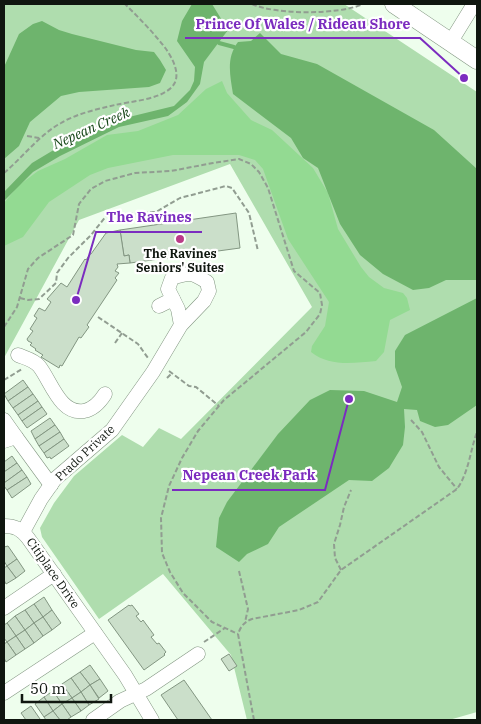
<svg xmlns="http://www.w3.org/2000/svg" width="481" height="724" font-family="'IBM Plex Serif',serif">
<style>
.green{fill:#afddae}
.forest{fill:#93da92}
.water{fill:#6eb46d}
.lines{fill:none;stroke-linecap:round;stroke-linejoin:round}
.stream{stroke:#6eb46d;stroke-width:4}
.building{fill:#cbdfca;stroke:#839682}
.minor-casing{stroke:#839682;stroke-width:15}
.major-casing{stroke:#839682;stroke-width:19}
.path{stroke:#919d91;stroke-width:2;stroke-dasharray:5 2.5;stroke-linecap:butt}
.minor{stroke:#fff;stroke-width:14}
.major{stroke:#fff;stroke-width:18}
.poi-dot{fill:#ba3b87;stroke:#fff;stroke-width:2}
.labels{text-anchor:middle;stroke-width:4.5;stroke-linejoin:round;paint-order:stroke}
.poi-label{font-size:12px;font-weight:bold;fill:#0f160f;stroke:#fff}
.street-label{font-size:12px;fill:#0f160f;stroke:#fff}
.water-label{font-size:14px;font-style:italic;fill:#144516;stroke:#fff}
.leader{fill:none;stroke:#7b2cbf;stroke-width:2}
.callout-dot{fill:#7b2cbf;stroke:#fff;stroke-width:2}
.callout-label{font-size:14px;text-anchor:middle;font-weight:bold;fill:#7b2cbf;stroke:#fff;stroke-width:4.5;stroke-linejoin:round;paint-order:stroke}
</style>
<rect width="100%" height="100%" fill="#eefeed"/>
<polygon class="green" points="4,4 344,4 477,92 477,712 449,720 247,720 231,655 163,574 99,619 42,537 40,528 54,503 74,476 122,435 143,447 159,428 181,439 312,307 230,164 79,220 4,358"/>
<path class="forest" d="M 222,81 L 227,93 L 251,120 L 272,130 L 313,168 L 328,193 L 338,229 L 361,267 L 369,277 L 384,288 L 403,293 L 407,298 L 410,310 L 390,320 L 384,352 L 376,361 C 353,363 330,367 311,352 L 312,346 L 325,326 L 329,302 L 288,239 L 263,169 L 255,160 L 239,155 L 173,155 L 108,168 L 90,175 L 49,202 L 23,237 L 4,246 L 4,203 L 18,186 L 38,171 L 65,159 L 107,135 L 138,131 L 178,115 L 206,89 Z"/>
<g class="water">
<polygon points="192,4 212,4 228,30 204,62 200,84 187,102 168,116 119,127 60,156 33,172 4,201 4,192 32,163 57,148 129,117 174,106 190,90 194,81 195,67 177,41 182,21"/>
<polygon points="42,21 59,30 72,34 136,50 154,52 160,60 166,70 160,83 149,87 79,92 61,96 30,122 19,146 4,159 4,67 19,34 33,24"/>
<path d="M 260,33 L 281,54 L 317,64 L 434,130 L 477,169 L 477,280 L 446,280 L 429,288 L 413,290 L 383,274 L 360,255 L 340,224 L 318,168 L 303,158 L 291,138 L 233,94 C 230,75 226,58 238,42 L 251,41 Z"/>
<polygon points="477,298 477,405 448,425 435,427 420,421 417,410 404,409 405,427 403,445 389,468 372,481 349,480 279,527 268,544 247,554 239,562 216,547 219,518 227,502 278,434 310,400 330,390 364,391 397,402 402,387 395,367 395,351 405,335"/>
</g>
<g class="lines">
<polyline class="stream" points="219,43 234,47"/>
</g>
<g class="building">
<polygon points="236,213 240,248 130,263 129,255 124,256 120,230"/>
<polygon points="120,230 124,256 129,255 130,263 117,264 118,267 115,271 119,273 115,278 117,280 87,325 89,327 81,338 79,337 62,366 60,365 59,368 41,357 43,355 35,350 36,349 30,345 32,343 28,341 27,339 33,331 30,329 37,318 34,316 39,308 45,311 51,302 47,299 61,283 67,287 85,259 86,260 90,254 91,254 106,233"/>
<polygon points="23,380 28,387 8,401 4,394"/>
<polygon points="28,387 33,394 13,408 8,401"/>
<polygon points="33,394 38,401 18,415 13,408"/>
<polygon points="38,401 42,407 22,421 18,415"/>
<polygon points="42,407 47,414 27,428 22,421"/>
<polygon points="50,418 55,425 35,439 31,431"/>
<polygon points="55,425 60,432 39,446 35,439"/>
<polygon points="60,432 64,439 44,453 39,446"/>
<polygon points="64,439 69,446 51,459 50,457 47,458 44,453"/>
<polygon points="12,456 17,463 4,472 4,462"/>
<polygon points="17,463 22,470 4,483 4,472"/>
<polygon points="22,470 27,477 7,490 4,486 4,483"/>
<polygon points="27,477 31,484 12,498 7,490"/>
<polygon points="8,546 17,559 7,566 4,561 4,547"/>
<polygon points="17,559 25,571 16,578 7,566"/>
<polygon points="7,566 16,578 6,584 4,580 4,568"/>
<polygon points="44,597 52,610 43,617 34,604"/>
<polygon points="34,604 43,617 34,623 25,610"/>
<polygon points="129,605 130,606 132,605 139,614 136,616 141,622 143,620 154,635 151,637 157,644 159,643 166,652 164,654 165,655 144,670 108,620"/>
<polygon points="25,610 34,623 25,630 15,616"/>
<polygon points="52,610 61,623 52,630 43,617"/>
<polygon points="15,616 25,630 16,636 7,623"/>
<polygon points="43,617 52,630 43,636 34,623"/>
<polygon points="7,623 16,636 7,642 4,638 4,625"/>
<polygon points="34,623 43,636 34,643 25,630"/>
<polygon points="25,630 34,643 25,649 16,636"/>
<polygon points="16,636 25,649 16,655 7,642"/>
<polygon points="7,642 16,655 6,662 4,658 4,644"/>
<polygon points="229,654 237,666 229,671 221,659"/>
<polygon points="90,665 100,679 90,685 80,672"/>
<polygon points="80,672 90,685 81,692 71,678"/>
<polygon points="71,678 81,692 72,698 62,684"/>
<polygon points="100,679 108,691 99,698 90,685"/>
<polygon points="184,680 212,720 178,720 161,695"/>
<polygon points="62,684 72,698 62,704 53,691"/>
<polygon points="90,685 99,699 89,705 81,692"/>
<polygon points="53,691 62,704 53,711 44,697"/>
<polygon points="81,692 89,705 81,711 72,698"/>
<polygon points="44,697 53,711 44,717 35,704"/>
<polygon points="72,698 81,711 71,717 62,704"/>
<polygon points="62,704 71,717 67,720 60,720 53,711"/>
<polygon points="31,706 40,719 39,720 26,720 21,713"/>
<polygon points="53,711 60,720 46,720 44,717"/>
</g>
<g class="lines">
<defs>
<g id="minor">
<polyline points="450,43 474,4"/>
<polyline points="159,306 173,299"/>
<path d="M 18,355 C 25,358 34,360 39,366 C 51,381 60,415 84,411 C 94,409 100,402 105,394"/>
<polyline points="4,420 16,437"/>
<polyline points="4,441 16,437 51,485"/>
<path d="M 4,526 C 15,526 21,529 28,538 L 125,675 L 152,720"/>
<path d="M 23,532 L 41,499 L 55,479 L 112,430 L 153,372 L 181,325 L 204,301 L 209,291 L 207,282 C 192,272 189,272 172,278 L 168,289 L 178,309 L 181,325"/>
<polyline points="4,608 54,574"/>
<polyline points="4,693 95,633"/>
<polyline points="93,720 120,701 146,689 198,654"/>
</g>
<polyline id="major" points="394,4 477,60"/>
</defs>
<use href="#minor" class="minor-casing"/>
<use href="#major" class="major-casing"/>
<g class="path">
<path d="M 252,4 C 276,15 339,15 363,4"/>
<polyline points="27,136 39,138"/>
<path d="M 4,173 C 23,157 39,135 61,123 C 76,114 97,109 115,105 C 132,101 159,100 172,87 C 182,76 173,59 166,49 C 154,33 139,18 125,4"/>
<polyline points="20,298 28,300 39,299 56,283 57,273 68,258 91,235 107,215 156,212 180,198 226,186 232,188 249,213 258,251"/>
<polyline points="98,317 138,344 148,358"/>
<polyline points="4,327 17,307 28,269 38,258 73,235 79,204 91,189 105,181 135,173 171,171 213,163 239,159 251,164 259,172 268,188 294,271 320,293 322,305 320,314 306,332 224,400 198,431 182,458 169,486 161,518 162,553 170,572 183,593 212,622 238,634"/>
<polyline points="115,343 122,333"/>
<polyline points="169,371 189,386 196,387 219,406"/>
<polyline points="167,378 172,373"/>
<polyline points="4,380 22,369"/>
<polyline points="411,420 422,432 439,467 457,489"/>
<polyline points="341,570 335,558 334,544 340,525 344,507 351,490"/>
<polyline points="239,571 248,609 245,622"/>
<polyline points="204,642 225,628"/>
<path d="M 254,720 L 238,634 C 241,626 244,622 252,619 L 299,610 L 318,602 L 341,570 L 457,489 C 469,472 470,451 477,432"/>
</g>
<use href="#minor" class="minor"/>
<use href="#major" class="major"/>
</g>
<circle class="poi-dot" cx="180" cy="239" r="5"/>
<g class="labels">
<g class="poi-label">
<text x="180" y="258">The Ravines<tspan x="180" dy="14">Seniors' Suites</tspan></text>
</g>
<g class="street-label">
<text transform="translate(85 453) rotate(-43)" y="4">Prado Private</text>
<text transform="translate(53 573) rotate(55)" y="4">Citiplace Drive</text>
</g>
<g class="water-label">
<text transform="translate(91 128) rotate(-24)" y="5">Nepean Creek</text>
</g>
</g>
<path class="leader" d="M464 78L420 38H185M76 300L96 232H202M349 399L325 490H172"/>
<g class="callout-dot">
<circle cx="464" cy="78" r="5"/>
<circle cx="76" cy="300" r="5"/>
<circle cx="349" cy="399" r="5"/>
</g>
<g class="callout-label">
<text x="303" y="29">Prince Of Wales / Rideau Shore</text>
<text x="149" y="222">The Ravines</text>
<text x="249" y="480">Nepean Creek Park</text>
</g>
<rect width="481" height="724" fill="none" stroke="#0f160f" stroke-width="10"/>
<path d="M22 694v8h89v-8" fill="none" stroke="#0f160f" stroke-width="2.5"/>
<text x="30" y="694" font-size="15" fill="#0f160f" stroke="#ffffff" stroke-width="4" paint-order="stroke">50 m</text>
</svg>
